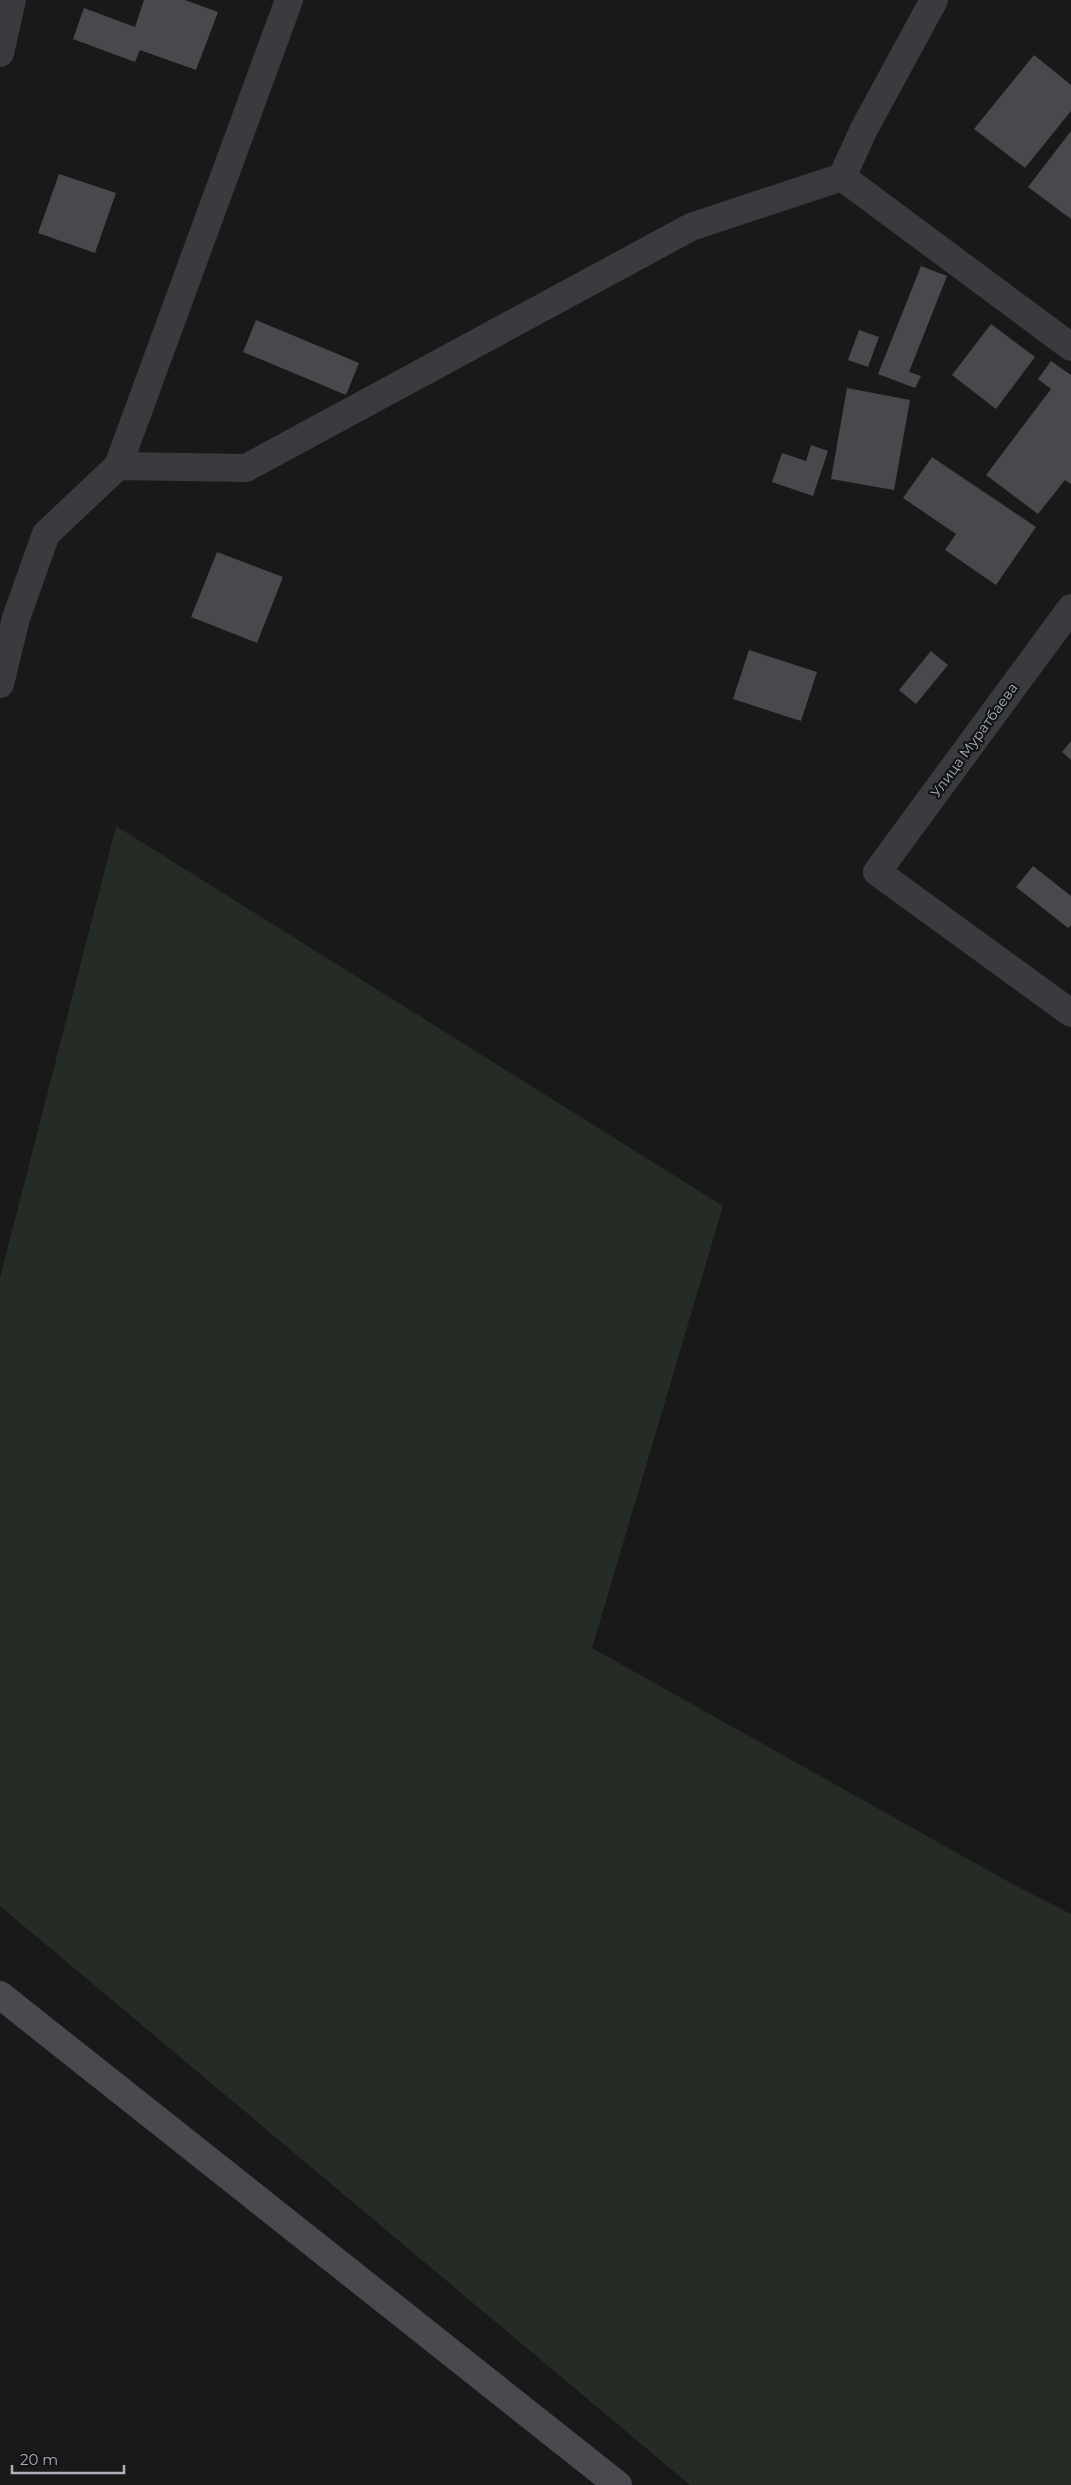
<svg xmlns="http://www.w3.org/2000/svg" width="1071" height="2485" font-family="Montserrat,sans-serif">
<style>
.green{fill:#252c25}
.building{fill:#48494c}
.lines{fill:none;stroke-linecap:round;stroke-linejoin:round}
.street{stroke:#3a3b3f;stroke-width:28}
.secondary{stroke:#484a4f;stroke-width:28}
.labels{text-anchor:middle;stroke-width:4.5;stroke-linejoin:round;paint-order:stroke}
.street-label{font-size:14px;fill:#acb1b8;stroke:#131415}
</style>
<rect width="100%" height="100%" fill="#19191a"/>
<polygon class="green" points="116,826 723,1206 592,1648 1016,1886 1071,1914 1071,2485 690,2485 0,1906 0,1278"/>
<g class="building">
<polygon points="144,0 185,0 218,12 196,70 140,50 135,62 73,39 84,8 135,27"/>
<polygon points="1034,55 1071,85 1071,111 1025,168 974,129"/>
<polygon points="1071,131 1071,219 1028,187"/>
<polygon points="59,174 116,193 95,253 38,233"/>
<polygon points="921,266 947,276 909,372 921,376 915,388 878,374"/>
<polygon points="256,320 359,363 346,395 243,352"/>
<polygon points="991,324 1035,357 996,409 952,375"/>
<polygon points="859,330 879,337 868,367 848,360"/>
<polygon points="1051,361 1071,375 1071,484 1065,480 1038,514 986,475 1051,389 1038,379"/>
<polygon points="847,388 910,400 894,490 831,479"/>
<polygon points="811,445 828,451 813,496 772,482 782,453 806,461"/>
<polygon points="932,457 1036,527 996,585 945,550 956,534 903,498"/>
<polygon points="217,552 283,577 257,643 191,617"/>
<polygon points="749,650 817,672 801,721 733,699"/>
<polygon points="931,651 948,665 916,704 899,690"/>
<polygon points="1071,741 1071,760 1062,752"/>
<polygon points="1033,866 1071,896 1071,925 1068,928 1016,887"/>
</g>
<g class="lines">
<g class="street">
<polyline points="0,53 12,0"/>
<polyline points="842,177 1071,347"/>
<polyline points="842,177 864,129 934,0"/>
<polyline points="118,466 289,0"/>
<polyline points="1071,608 877,872 1071,1013"/>
<polyline points="0,684 16,618 46,534 118,466 246,468 691,227 842,177"/>
</g>
<polyline class="secondary" points="0,1995 618,2485"/>
</g>
<g class="labels">
<g class="street-label">
<text transform="translate(974 740) rotate(-54)" y="5">Улица Муратбаева</text>
</g>
</g>
<path d="M12 2465v8h112v-8" fill="none" stroke="#acb1b8" stroke-width="2.5"/>
<text x="20" y="2465" font-size="15" fill="#acb1b8" stroke="#131415" stroke-width="4" paint-order="stroke">20 m</text>
</svg>
